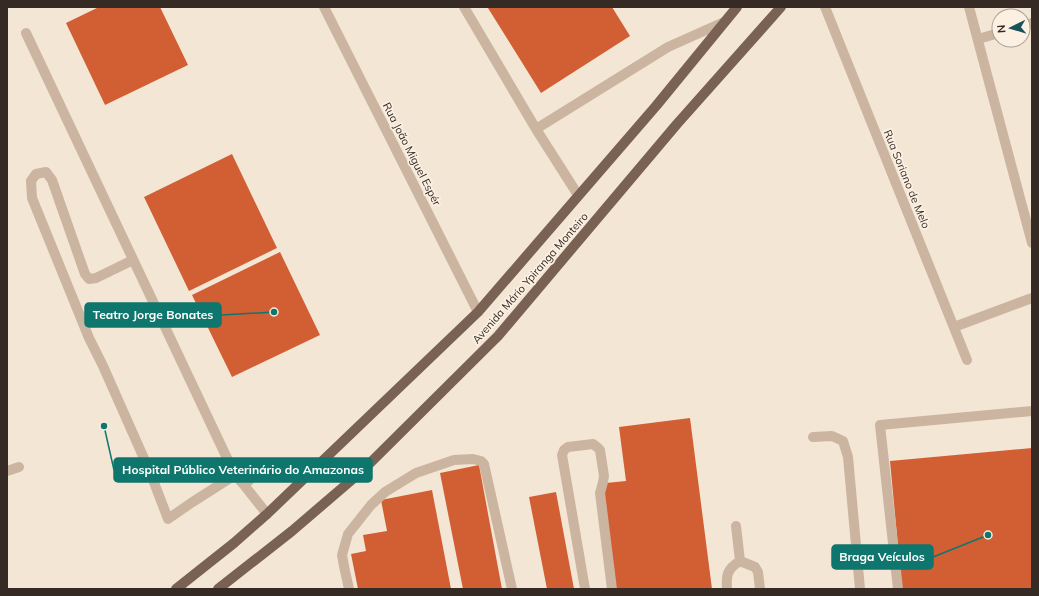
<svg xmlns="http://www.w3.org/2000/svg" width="1039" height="596" viewBox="0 0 1039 596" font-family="Mulish,sans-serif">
<rect width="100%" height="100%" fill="#f3e6d5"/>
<!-- building -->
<path fill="#d25f34" d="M99,7h61l28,58 -83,40 -39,-82z
M490,7h122l18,29 -89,57 -53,-85z
M232,154l45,94 -88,43 -45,-94z
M280,252l40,83 -88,42 -40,-82z
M690,418l22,171h-98l-12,-101 4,-5 20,-2 -7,-54z
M1032,448v141h-130l-12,-128z
M479,465l23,124h-39l-23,-116z
M432,490l19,99h-93l-7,-35 15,-3 -3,-16 24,-4 -6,-31z
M556,492l18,97h-27l-18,-92z"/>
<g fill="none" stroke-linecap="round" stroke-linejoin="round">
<!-- minor -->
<path stroke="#ccb5a0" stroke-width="10" d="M324,7l154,305
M464,7l72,122 42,66
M825,7l142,353
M969,7l63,236
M1023,26l9,-3
M26,33l209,442 9,10 23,29
M978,39l21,-6
M536,129l132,-82 56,-25
M133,260l-37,18 -7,1 -4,-5 -33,-94 -6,-8 -10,2 -5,7 1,17 57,140 14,28 47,106 18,47 23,-16 44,-28
M954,327l78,-29
M813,437l19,-1 11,5 5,16 12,132
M7,471l12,-4
M244,485l10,-9
M736,526l4,35
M740,561l15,6 3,5 2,17
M349,589l-4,-18 -3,-16 6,-21 23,-29 14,-13 31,-19 38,-13 19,-1 8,2 3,3 28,125
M585,589l-23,-134 2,-5 4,-3 25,-3 4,3 3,3 4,26 -1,6 -3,11 12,96
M727,589c-1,-14 0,-20 13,-28
M898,589l-18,-164 152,-14"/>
<!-- major -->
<path stroke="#796154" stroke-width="10" d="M176,589l58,-46 33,-29 211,-202 178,-206 81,-99
M218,589l74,-58 70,-60 136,-135 179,-212 104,-117"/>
</g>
<g text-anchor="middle" stroke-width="3.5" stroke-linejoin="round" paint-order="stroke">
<!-- street labels -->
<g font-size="11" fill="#352a24" stroke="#fbf0e2">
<text transform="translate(412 154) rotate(63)" y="4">Rua João Miguel Espér</text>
<text transform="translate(907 179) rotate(68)" y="4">Rua Soriano de Melo</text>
<text transform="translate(530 278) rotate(-49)" y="4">Avenida Mário Ypiranga Monteiro</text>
</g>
</g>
<!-- callouts -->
<path fill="none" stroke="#0f766e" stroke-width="1.5" d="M274 312L221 315M104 426L114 470M988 535L933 557"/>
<g fill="#0f766e" stroke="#fbf0e2" stroke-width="1.5">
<circle cx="274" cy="312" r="4"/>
<circle cx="104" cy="426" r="4"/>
<circle cx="988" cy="535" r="4"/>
</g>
<g fill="#0f766e" stroke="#0f766e" stroke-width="1.5">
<rect x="85" y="303" width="136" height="24" rx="4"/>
<rect x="114" y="458" width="258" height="24" rx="4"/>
<rect x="832" y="545" width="101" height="24" rx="4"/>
</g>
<g font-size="12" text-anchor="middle" font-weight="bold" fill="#fff">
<text x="153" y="319">Teatro Jorge Bonates</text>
<text x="243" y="474">Hospital Público Veterinário do Amazonas</text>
<text x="882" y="561">Braga Veículos</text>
</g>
<!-- border -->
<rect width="1039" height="596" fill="none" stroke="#352a24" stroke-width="16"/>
<!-- north arrow -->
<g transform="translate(1011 28) rotate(265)"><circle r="19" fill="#fbf0e2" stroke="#aca196"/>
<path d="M0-3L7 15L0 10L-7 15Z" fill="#16535a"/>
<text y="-6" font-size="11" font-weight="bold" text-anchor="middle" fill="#352a24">N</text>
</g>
</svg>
